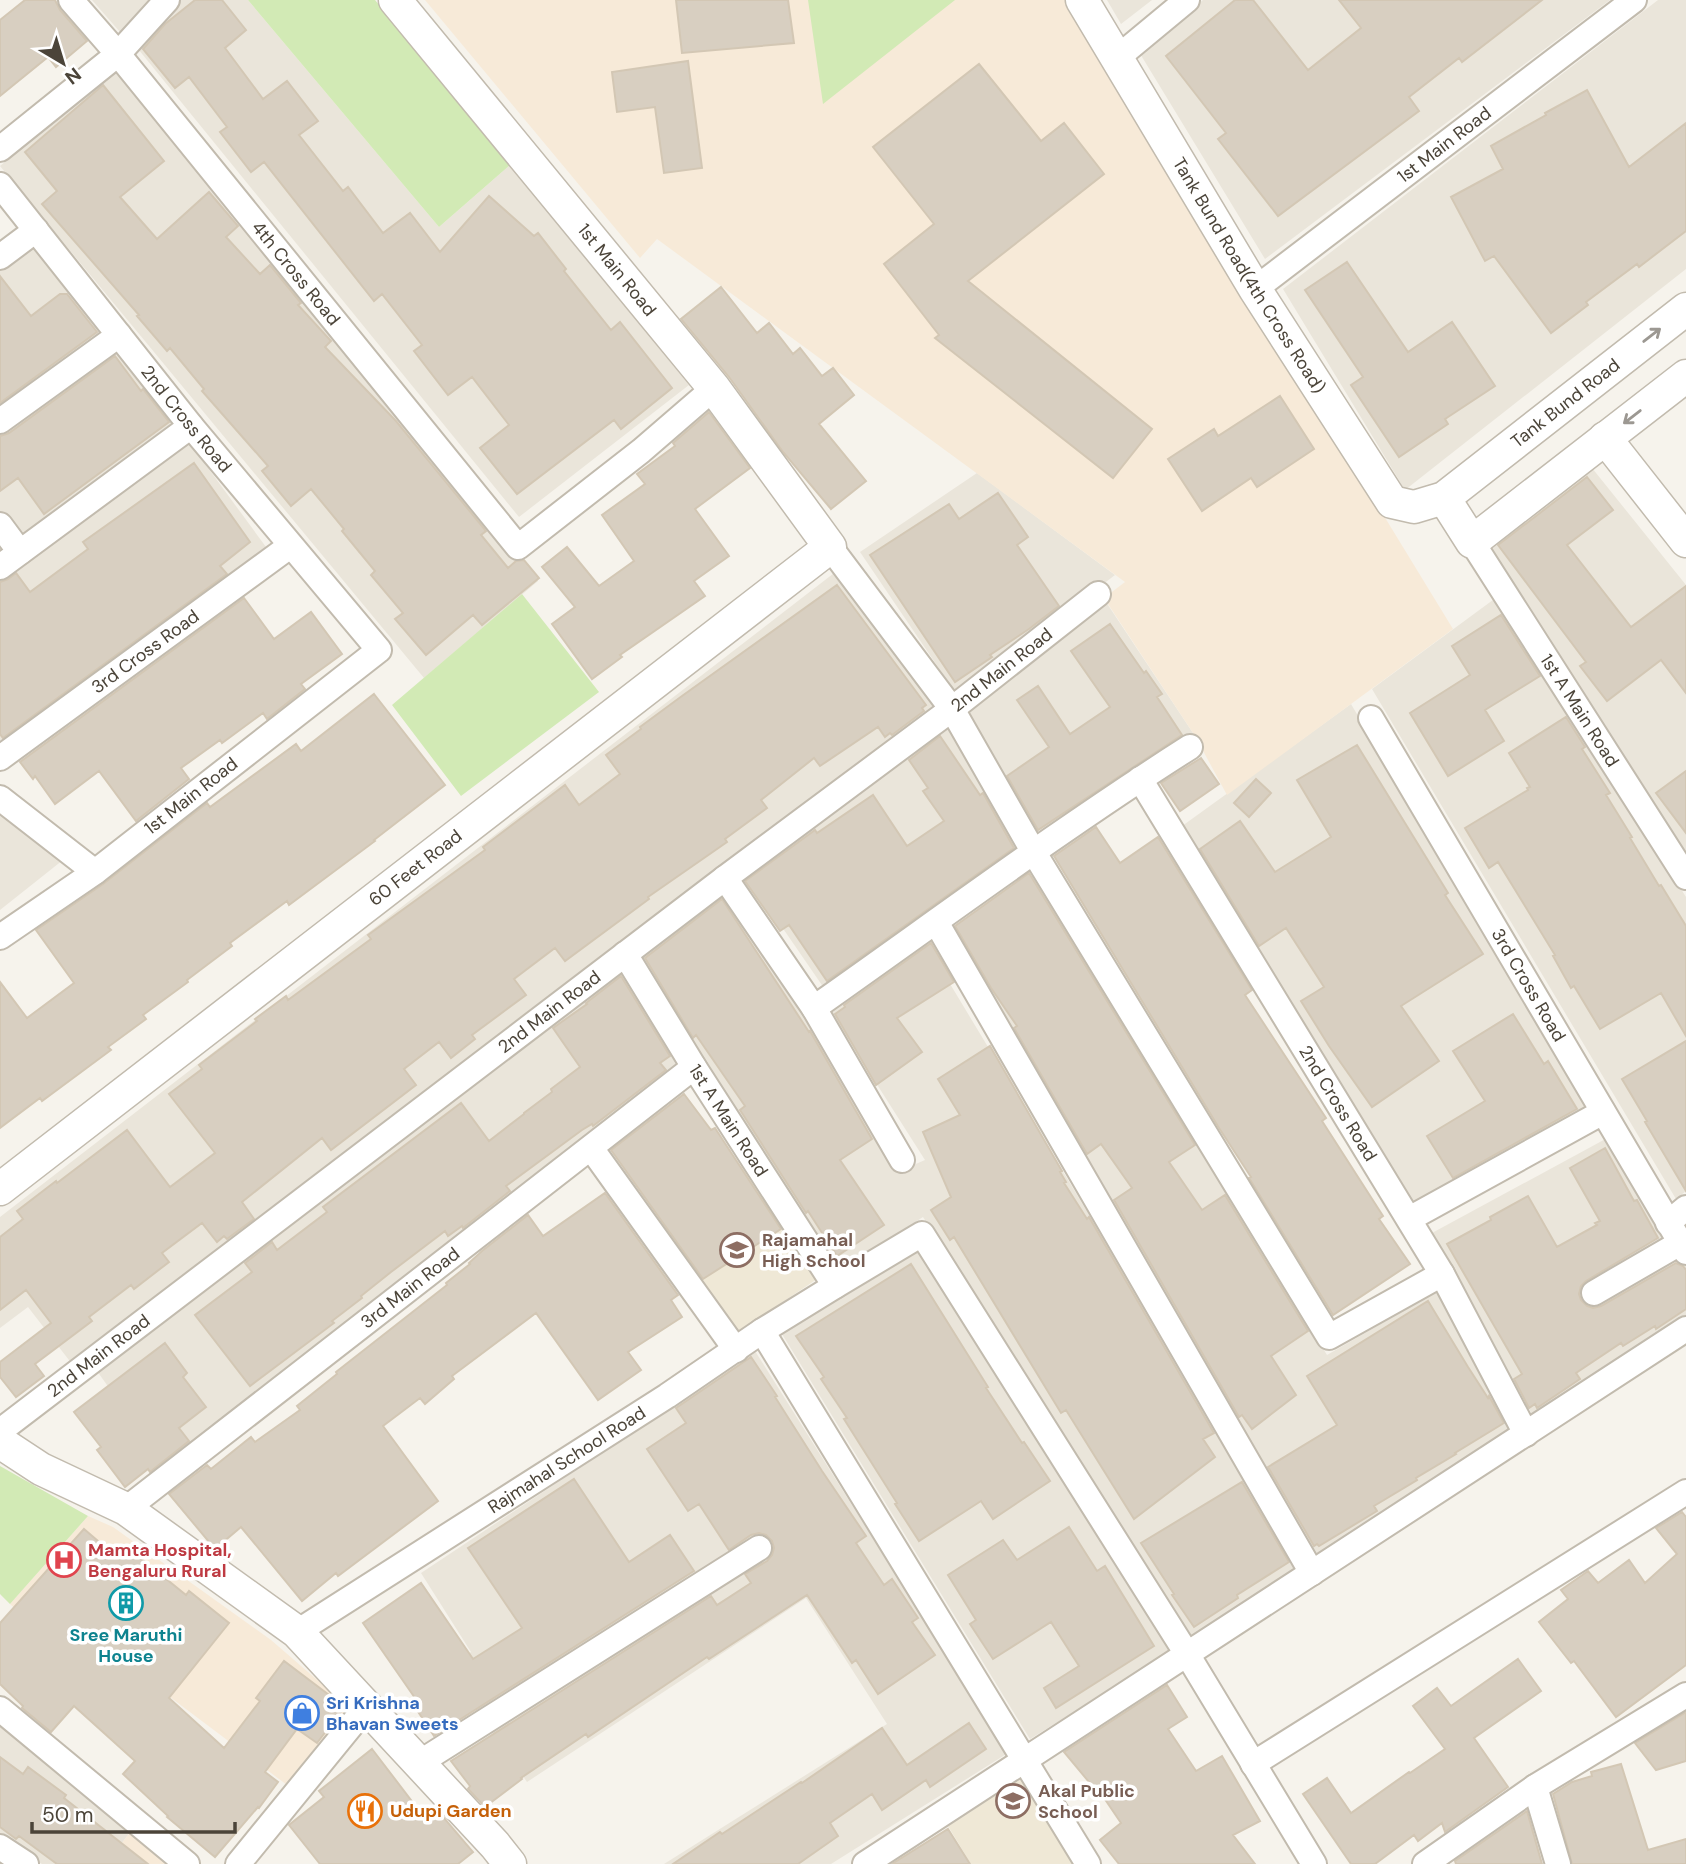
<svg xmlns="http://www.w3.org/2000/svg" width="1686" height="1864" viewBox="0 0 1686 1864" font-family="'DM Sans',sans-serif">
<rect width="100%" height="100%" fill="#f6f3ec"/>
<!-- residential -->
<path fill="#eae5da" d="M92,0h58l-30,32z
M176,0h72l191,227 72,-63 178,221 -170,132 -385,-473z
M1107,0h45l-31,24z
M1203,0h407l-345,259 -126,-207z
M1658,0h28v269l-281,221 -122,-201z
M116,70l422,511 -114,97 -424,-512z
M35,244l68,87 -103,79v-139z
M118,343l60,80 -160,117 -18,-25v-85z
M189,442l77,105 -266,194v-160z
M1588,463l98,122v275l-204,-316z
M977,473l138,102 -158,120 -97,-143z
M838,570l103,139 -869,655 -44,-57 -28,21v-111z
M1497,597l189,300v294l-10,8 -304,-510z
M1104,599l91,137 -158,105 -70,-133z
M1351,704l240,407 -178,100 -235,-382z
M950,724l72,130 -196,137 -82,-119z
M0,805l68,51 -68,54z
M1033,875l294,480 111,-64 75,138 -197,131 -368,-626z
M725,888l177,282 23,-10 -96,-151 97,-65 374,621 -109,72 -268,-420 -84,54 -205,-315z
M622,968l59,96 -517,401 -67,-94z
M1611,1136l75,127v57l-152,98 -102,-185z
M924,1247l247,405 -141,87 -248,-405z
M755,1351l253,402 -177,111h-167l223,-140 -81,-126 -279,184 -79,-113 23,-17 -50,-79z
M0,1726l131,105 -25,33h-64l-42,-26z"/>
<!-- commercial -->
<path fill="#f7ead8" d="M425,0h644l384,629 -226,166 -32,-59 -91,-138 21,-16 -468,-343 -17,19z
M88,1516l25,11 158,113 81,70 -61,78 -222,-167 -18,22 -41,-39z
M131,1831l44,33h-69z"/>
<!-- education -->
<path fill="#efe8d6" d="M742,1165l75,114 -85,57 -76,-114z
M1024,1777l54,87h-107l-23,-38z"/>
<!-- green -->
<path fill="#d2eab5" d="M248,0h127l136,164 -72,63z
M808,0h147l-132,104z
M522,594l77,98 -138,104 -69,-91z
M0,1466l88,50 -78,88 -10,-10z"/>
<!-- building -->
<path fill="#d8cfc1" stroke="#d3c7b4" stroke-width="2" d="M25,0h30l5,10 27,31 -31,26 -8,-10 -48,39v-76z
M195,0h27l24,30 -21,18 38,51 24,-18 31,40 -19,14 44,56 5,-4 35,46 27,-20 30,39 49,-56 45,40 4,-3 28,36 -2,2 47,59 9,-8 52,66 -51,41 -7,-9 -97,74 -37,-46 29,-23 -37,-48 -24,18 -34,-44 8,-6 -40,-51 -8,7 -110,-139 -13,10 -31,-40 7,-5 -38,-50 -14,11 -32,-39 22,-25z
M676,0h112l6,43 -112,10z
M1235,0h18l55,70 53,-42 -22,-28h203l-80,62 -3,-4 -50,39 10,14 -141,105 -60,-77 8,-6 -60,-77z
M688,61l14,107 -38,5 -9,-66 -38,5 -5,-40z
M979,64l62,77 23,-18 40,51 -136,107 184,148 -39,49 -178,-140 4,-3 -55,-71 50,-40 -61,-77z
M103,85l61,76 -44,36 37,42 52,-47 29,34 -12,11 34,37 10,-9 31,38 -3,2 33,36 -6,6 71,74 90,110 -5,4 27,33 8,-7 8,-1 15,18 -57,47 -9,-10 -47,40 -31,-36 8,-6 -32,-38 4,-4 -33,-40 2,-2 -33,-40 -20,17 -29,-35 6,-5 -66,-75 2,-2 -34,-41 -3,3 -30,-35 2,-1 -97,-111 15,-13 -32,-39z
M1587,90l42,77 57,-44v108l-47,36 -2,-3 -51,38 2,3 -37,28 -57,-77 -9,5 -34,-64 52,-28 -12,-23 55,-31 -1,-2z
M1347,262l61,90 44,-30 43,64 -50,33 3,5 -49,33 -48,-72 12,-8 -58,-87z
M0,276l31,40 29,-22h7l30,38 -97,71z
M721,287l36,46 12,-10 24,31 7,-6 22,28 11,-8 21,27 -35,29 47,57 -35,28 -48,-57 -54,-75 -48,-58z
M115,356l26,35 2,-2 26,33 -125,92 -26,-36 -18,13v-55l9,-3z
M1280,396l34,53 -57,38 -6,-9 -49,33 -34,-52 46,-30 4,7z
M709,412l41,56 -55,41 34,47 -35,25 11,15 -85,59 2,2 -30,22 -40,-55 23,-17 -33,-40 25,-20 32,39 35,-25 -32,-46 43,-31 -8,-10 38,-28 -2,-3z
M194,463l56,79 -30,24 7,8 -224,164 -3,-4v-152l8,-3 8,-6 14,19 58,-43 -5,-7z
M1587,477l26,33 -46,35 64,82 55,-41v107l-25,-33 -54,41 -27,-35 6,-4 -88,-117z
M998,493l30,44 -11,8 42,61 -30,23 -39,26 2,2 -37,25 -85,-127 79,-51 10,15z
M837,585l89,120 -4,3 2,3 -32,24 -2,-2 -5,4 -7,-10 -58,39 -6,-8 -53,42 6,8 -42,31 2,3 -79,55 1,2 -84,62 -10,-13 -41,31 12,16 -54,40 3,4 -24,19 -12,-16 -35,27 12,16 -85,65 -9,-12 -80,64 12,17 -27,20 -3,-3 -7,6 -15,-19 -40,30 7,9 -35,27 -3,-4 -42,32 3,4 -57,43 9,12 -28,21 -16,-20v-15l51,-39 -25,-33 -26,20v-73l23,-18 -6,-8 39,-30 1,2 70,-53 43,57 45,-34 -46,-59 33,-25 -3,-4 58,-44 -2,-2 31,-23 2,4 83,-61 -3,-4 117,-85 -2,-3 82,-62 14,20 41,-31 -14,-19 35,-26 -1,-2 42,-31z
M244,598l30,41 37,-27 31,42 -41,30 4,5 -38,30 -4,-6 -41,30 -2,-3 -39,28 8,11 -53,42 -37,-50 -44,33 -20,-28 -2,3 -13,-17z
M1501,615l39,61 -55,34 19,31 -56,35 -38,-63 60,-38 -18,-29z
M1110,624l34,49 2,-2 16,23 -5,3 25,38 -144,95 -31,-54 42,-29 -32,-47 21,-14 32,48 40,-27 -39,-56z
M374,694l71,91 -71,55 1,1 -86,64 -2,-4 -57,42 2,3 -45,34 1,2 -45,33 3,4 -38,28 3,3 -69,51 -2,-3 -40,30v-146l27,36 47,-35 -38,-53 67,-46 104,-81 3,4 86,-63 5,7z
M1566,717l19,30 -3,2 28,44 -4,2 26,42 -2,1 29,48 2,-1 25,41v110l-25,-43 -61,36 -26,-43 -3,2 -18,-32 2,-1 -57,-93 -9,6 -24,-40 63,-38 -1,-2 3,-1 -21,-34z
M940,736l40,59 3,-2 31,55 -187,133 -38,-56 -9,6 -35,-50 70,-51 2,3 56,-38 34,51 37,-25 -21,-30 5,-3 -19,-28z
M1357,745l91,148 -3,2 38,59 -82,52 38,55 -67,46 -43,-61 -28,-45 23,-14 -38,-59 -27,18 -59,-97 40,-28 35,51 56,-35 -34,-57z
M1201,758l18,26 -39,27 -19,-28z
M1686,771v62l-30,-40z
M1256,779l15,14 -22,24 -15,-14z
M1096,827l24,36 38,-26 94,153 -7,5 81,123 -4,3 61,95 -4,3 31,45 -77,51 -84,-137 2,-1 -32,-49 -165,-272z
M1029,873l166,272 -26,17 33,48 23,-15 83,136 -37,25 25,39 -44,34 -10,-14 -3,2 -125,-217 18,-12 -31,-44 -14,10 -73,-126 3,-2 -26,-38 -36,-62z
M722,899l87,133 1,-1 62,108 -32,21 44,65 -47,31 -29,-45 -2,2 -66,-103 5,-4 -49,-71 -3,3 -48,-80z
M931,943l23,39 -57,36 25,34 -46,33 -41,-71 10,-7 -1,-2z
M621,976l49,80 -10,7 6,7 -73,56 -1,-2 -10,6 -76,56 4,5 -47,37 -1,-2 -14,10 -3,-5 -54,41 -30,24 1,2 -30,23 2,2 -84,63 -55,-71 57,-43 -7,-9 27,-21 5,8 50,-38 -4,-5 138,-104 28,38 35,-27v-1l28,-21 -1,-3 29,-22 -27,-39 34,-24 -1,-1z
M1513,1014l31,50 4,-3 29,48 -124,69 -26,-42 58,-35 -32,-50z
M1686,1041v150l-41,-69 2,-1 -25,-42z
M990,1046l72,125 -2,1 6,10 -2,1 23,36 2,-2 125,216 -11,6 12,18 -81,62 -68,-109 -5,3 -107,-176 -4,3 -19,-30 20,-13 -28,-65 37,-17 -22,-36z
M684,1094l27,36 4,-2 66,101 -78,50 -92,-129z
M1605,1148l29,53 3,-1 21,38 -72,43 -5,5 -2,8 2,6 6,6 6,2 8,-2 75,-43 7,3 3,4v39l-30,20 -1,-3 -32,20 -2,-3 -45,30 4,6 -43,29 -2,-4 -6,4 -15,-29 8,-5 -75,-130 44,-24 -1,-3 38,-21 29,51 40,-22 -2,-2 5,-2 -30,-53z
M605,1193l73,102 -7,5 11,17 -54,35 13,18 -43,30 -62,-87 -84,63 2,3 -29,25 -5,-6 -37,28 55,75 -100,75 -2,-3 -34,28 -61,-74 -26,22 -46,-55 38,-29 4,4 40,-32 4,5 45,-32 -3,-4 40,-32 -1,-2 111,-87 -1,-2 24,-19 -1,-1 13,-12 46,-36 15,21z
M911,1264l77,123 -2,1 36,55 2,-1 26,39 -57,38 -12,-18 -62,40 -24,-37 2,-1 -53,-84 3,-1 -26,-39 3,-2 -28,-41z
M1428,1301l40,66 20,31 1,-2 15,27 -49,30 1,1 -40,24 1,2 -43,26 3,5 -58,35 -2,-2 -3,2 -46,-79 69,-42 -30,-49z
M165,1343l22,30 -4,4 23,30 -27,21 10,13 -39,31 -2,-3 -23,18 -28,-37 4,-3 -27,-35z
M751,1357l26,39 -2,1 47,74 44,65 -10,7 28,42 8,-6 26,39 -6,4 23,33 -57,39 -22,-34 -4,3 -45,-68 -98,64 -2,-2 -119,80 -2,-3 -65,44 1,1 -37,28 -17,-18 2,-3 -19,-25 260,-165 6,9 34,-22 -6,-9 22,-13 5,-6 2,-7 -2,-7 -6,-6 -7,-2 -8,2 -22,15 -30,-46 -11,7 -41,-62 39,-26 -10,-15z
M574,1479l55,83 41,-27 24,36 -260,165 -23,-35 4,-3 -52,-75 58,-40 52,76 49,-31 -54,-80z
M1242,1482l47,80 -52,33 1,3 -44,29 -22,-32 2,-1 -33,-51z
M1682,1512l4,5v148l-70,52 -42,-56 -3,2 -32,-41 29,-23 -7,-9 27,-19 10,12 31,-23 16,23 32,-29 -21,-26z
M1069,1527l28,44 8,-5 49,80 -98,62 -12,-20 35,-22 -28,-44 -58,37 -23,-35 6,-4 -28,-45 55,-35 14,20z
M84,1529l35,30 9,-11 58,47 3,-4 40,32 -60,75 55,50 36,-47 -4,-3 28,-37 49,37 10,11 -26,34 -20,-14 -32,43 13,10 -19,26 -1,-1 -43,50 -48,-40 1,-1 -45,-42 12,-13 -61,-55 -23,26 -29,-24 1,-2 -23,-22v-61z
M1518,1659l23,32 -67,47 34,49 -63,45 -3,-9 -24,18 -4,-6 -39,29h-24l-48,-70 24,-16 24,35 58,-41 1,1 35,-24 -32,-43 24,-18 14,18z
M1167,1685l20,32 -19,12 28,42 26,-15 38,65 -27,14 22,29h-136l-19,-24 21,-17 -25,-37 -2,2 -30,-36z
M1686,1712v49l-30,9 -21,-27z
M969,1723l17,26 -56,38 -4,-7 -44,30 -10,-16 -42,29 8,13 -40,28h-125l47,-32 2,2 79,-52 1,1 80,-55 25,37z
M372,1749l55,72 12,-9 34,40 -15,12h-138l-31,-39 35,-28 -5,-6z
M0,1757l23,17 5,-7 38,28 -2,3 84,66h-91l-38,-28 -3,3 -16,-12z
M1621,1764l27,86 38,-11v25h-114l-19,-70 19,-12 20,-6 -1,-4z
M1527,1811l15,53h-86l-1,-3z
M948,1829l22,35h-78l3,-2z"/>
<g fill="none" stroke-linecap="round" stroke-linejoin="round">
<!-- minor casing -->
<g stroke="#c2bbae" stroke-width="28">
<g id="minor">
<path id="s1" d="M71,0l47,54 400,493 123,-96 73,-63"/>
<path d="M1117,58l70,-58"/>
<path d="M0,149l118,-95 49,-54"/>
<path id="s2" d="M0,185l191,241 188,224 -284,222 -95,65"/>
<path d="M0,257l36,-27"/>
<path id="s3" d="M1255,289l379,-289"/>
<path d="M0,421l119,-86"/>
<path d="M0,525l20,27"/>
<path id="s4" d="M1472,542l214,335"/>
<path d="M830,547l122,162 81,142 296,486 113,-63"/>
<path d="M0,567l191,-141"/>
<path id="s5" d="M1371,718l315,534"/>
<path id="s6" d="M0,758l290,-212"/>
<path id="s7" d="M1140,779l302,495 84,160"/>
<path d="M0,798l95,74"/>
<path d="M725,878l89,130 88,152"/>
<path d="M936,922l376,651"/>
<path id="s8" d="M625,954l69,113 141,219"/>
<path d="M814,1008c125,-88 247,-179 376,-261"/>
<path d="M591,1148l145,202"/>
<path d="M1409,1219l194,-107"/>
<path d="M1668,1223l18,-15"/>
<path d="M1594,1293l86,-50"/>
<path d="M762,1331l326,533"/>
<path id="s9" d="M0,1431l725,-553 227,-169 146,-115"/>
<path id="s10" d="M126,1509l568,-442"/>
<path id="s11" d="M297,1632l370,-236 95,-65 73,-45 87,-52 265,420 127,210"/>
<path d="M0,1709l187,155"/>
<path d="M419,1763l340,-215"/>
<path d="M1253,1764l433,-272"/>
<path d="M1535,1787l23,77"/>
<path d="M0,1847l26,17"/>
<path d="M238,1864l129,-158"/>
<path d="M865,1864l821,-535"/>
<path d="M1425,1864l110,-77 151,-92"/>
</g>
</g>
<!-- tertiary casing -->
<g stroke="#c2bbae" stroke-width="35">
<g id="tertiary">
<path id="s12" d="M1082,0l173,289 137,213 22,5 30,-9 242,-189"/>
<path d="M1605,438l81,103"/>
<path d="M1444,498l28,44 214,-166"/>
<path id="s13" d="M0,1189l830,-642 -116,-159 -319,-388"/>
<path d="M0,1442l41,27 85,40 171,123 198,213 15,19"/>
</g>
</g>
<!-- minor -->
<use href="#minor" stroke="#fff" stroke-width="24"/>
<!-- tertiary -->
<use href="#tertiary" stroke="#fff" stroke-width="32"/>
</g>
<!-- one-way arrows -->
<defs><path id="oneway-shaft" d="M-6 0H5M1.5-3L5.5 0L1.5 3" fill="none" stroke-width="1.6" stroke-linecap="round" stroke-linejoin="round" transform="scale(1.75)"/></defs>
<g stroke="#9c9892">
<use href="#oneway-shaft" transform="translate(1652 335) rotate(-38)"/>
<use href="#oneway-shaft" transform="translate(1632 417) rotate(142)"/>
</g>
<!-- icons -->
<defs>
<g id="school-ring" transform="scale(1.75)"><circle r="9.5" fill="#fff" stroke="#8d6e63" stroke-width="1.5"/><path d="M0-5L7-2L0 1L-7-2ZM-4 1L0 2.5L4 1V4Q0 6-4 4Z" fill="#8d6e63"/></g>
<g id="hospital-ring" transform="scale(1.75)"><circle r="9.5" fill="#fff" stroke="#e0444e" stroke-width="1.5"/><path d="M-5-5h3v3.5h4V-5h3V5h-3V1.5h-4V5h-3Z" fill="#e0444e"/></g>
<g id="building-ring" transform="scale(1.75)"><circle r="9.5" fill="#fff" stroke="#0f9aa8" stroke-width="1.5"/><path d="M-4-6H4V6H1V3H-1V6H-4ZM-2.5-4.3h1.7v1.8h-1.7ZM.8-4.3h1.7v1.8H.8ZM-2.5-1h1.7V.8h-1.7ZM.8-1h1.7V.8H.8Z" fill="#0f9aa8"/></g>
<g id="shop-ring" transform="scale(1.75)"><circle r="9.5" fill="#fff" stroke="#3f7fe0" stroke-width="1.5"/><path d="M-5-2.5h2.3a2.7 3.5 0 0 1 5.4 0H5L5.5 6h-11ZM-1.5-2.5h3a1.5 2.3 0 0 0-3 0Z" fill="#3f7fe0"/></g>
<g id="restaurant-ring" transform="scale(1.75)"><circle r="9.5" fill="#fff" stroke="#e8710a" stroke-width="1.5"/><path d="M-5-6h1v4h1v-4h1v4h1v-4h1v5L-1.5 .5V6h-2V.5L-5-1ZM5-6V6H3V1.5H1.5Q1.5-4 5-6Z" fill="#e8710a"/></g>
</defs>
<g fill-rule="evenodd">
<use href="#school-ring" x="737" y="1250"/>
<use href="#hospital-ring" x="64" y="1560"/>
<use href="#building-ring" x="126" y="1603"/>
<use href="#shop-ring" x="302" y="1713"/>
<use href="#school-ring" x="1013" y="1801"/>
<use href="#restaurant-ring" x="365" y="1811"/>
</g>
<g text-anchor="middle" stroke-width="7" stroke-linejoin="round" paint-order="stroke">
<!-- street labels -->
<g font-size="18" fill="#4b4439" stroke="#fff">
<text dy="6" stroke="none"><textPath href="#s3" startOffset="238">1st Main Road</textPath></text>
<text transform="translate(617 270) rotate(51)" y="6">1st Main Road</text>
<text dy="6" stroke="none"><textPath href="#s1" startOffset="354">4th Cross Road</textPath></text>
<text dy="6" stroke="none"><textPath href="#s12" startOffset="322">Tank Bund Road(4th Cross Road)</textPath></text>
<text dy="6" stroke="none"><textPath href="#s12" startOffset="798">Tank Bund Road</textPath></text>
<text dy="6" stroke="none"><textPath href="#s2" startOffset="299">2nd Cross Road</textPath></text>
<text dy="6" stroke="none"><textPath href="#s6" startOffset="180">3rd Cross Road</textPath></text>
<text dy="6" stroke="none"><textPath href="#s9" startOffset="1258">2nd Main Road</textPath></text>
<text dy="6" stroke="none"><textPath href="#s4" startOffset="200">1st A Main Road</textPath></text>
<text transform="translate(191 796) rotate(-38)" y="6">1st Main Road</text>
<text dy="6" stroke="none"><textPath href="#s13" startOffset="525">60 Feet Road</textPath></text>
<text dy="6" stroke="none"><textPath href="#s5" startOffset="310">3rd Cross Road</textPath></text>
<text dy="6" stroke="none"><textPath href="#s9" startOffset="691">2nd Main Road</textPath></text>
<text dy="6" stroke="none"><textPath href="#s7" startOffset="380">2nd Cross Road</textPath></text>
<text dy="6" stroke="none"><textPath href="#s8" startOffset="196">1st A Main Road</textPath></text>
<text dy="6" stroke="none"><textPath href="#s10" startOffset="360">3rd Main Road</textPath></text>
<text dy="6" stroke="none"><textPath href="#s9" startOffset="124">2nd Main Road</textPath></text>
<text dy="6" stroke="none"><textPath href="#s11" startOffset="320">Rajmahal School Road</textPath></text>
</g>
<!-- education labels -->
<g font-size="18" font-weight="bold" fill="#785e54" stroke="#fff" text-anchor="start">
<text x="762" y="1246">Rajamahal<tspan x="762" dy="21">High School</tspan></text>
<text x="1038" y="1797">Akal Public<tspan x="1038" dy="21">School</tspan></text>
</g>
<!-- health labels -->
<g font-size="18" font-weight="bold" fill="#be3a42" stroke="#fff" text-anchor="start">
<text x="88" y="1556">Mamta Hospital,<tspan x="88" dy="21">Bengaluru Rural</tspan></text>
</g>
<!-- culture labels -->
<g font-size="18" font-weight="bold" fill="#0d838f" stroke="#fff">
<text x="126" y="1641">Sree Maruthi<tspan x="126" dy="21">House</tspan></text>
</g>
<!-- shop labels -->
<g font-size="18" font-weight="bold" fill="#366cbe" stroke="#fff" text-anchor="start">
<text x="326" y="1709">Sri Krishna<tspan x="326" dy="21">Bhavan Sweets</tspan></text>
</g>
<!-- food labels -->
<g font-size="18" font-weight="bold" fill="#c56008" stroke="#fff" text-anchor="start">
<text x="390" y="1817">Udupi Garden</text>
</g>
</g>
<!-- north arrow -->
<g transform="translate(63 63) rotate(142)" stroke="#ffffff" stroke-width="5" paint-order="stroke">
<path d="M0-5L12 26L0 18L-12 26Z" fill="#4b4439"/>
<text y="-10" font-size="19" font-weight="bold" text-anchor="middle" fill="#4b4439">N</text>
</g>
<!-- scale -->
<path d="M32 1822v10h203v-10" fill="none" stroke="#4b4439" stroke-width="3.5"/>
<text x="42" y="1822" font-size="21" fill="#4b4439" stroke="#ffffff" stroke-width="5" paint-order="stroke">50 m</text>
</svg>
